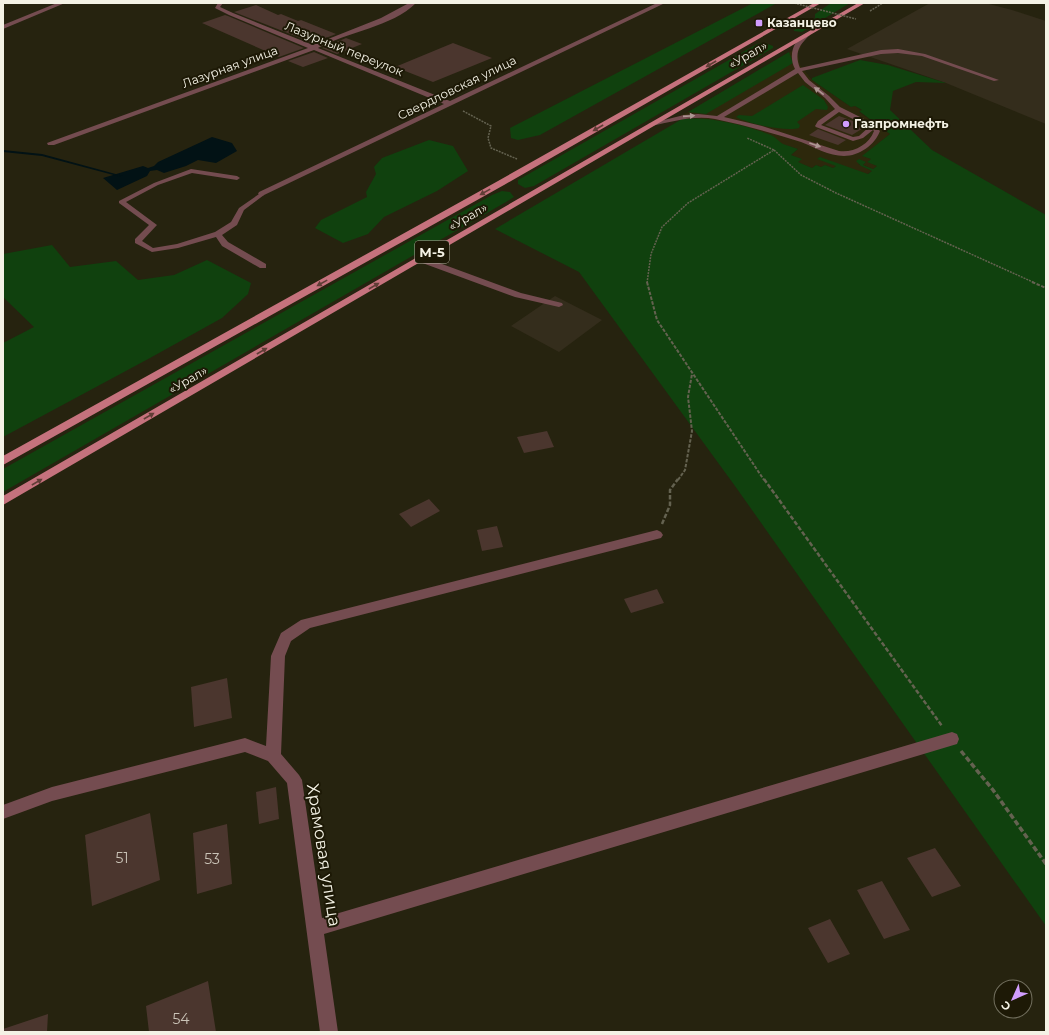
<svg xmlns="http://www.w3.org/2000/svg" width="1049" height="1035" viewBox="0 0 1049 1035" font-family="Montserrat,sans-serif">
<rect width="100%" height="100%" fill="#26230f"/>
<!-- built -->
<path fill="#2d280c" d="M802,45l-4,8 2,12 12,15 39,27 4,-1 7,5 -3,1 31,22 -27,22 8,3 -3,3 9,4 -4,3 -10,-4 3,-3 -8,2 14,7 -5,3 -31,-8 -3,2 -8,-3 -4,2 -5,-2 -4,3 -15,-6 4,-3 -10,-4 7,-6 -103,-31 -25,3 18,-9z"/>
<!-- industrial -->
<path fill="#342d1c" d="M930,3h55l27,7 34,11v103l-100,-41 -99,-34z
M555,296l47,24 -43,32 -48,-26z"/>
<!-- green -->
<path fill="#10410e" d="M753,3h24l-237,132 -22,5 -7,-2 -1,-10z
M831,3h19l-48,29 -8,-1v-1l21,-12v-4z
M765,43l8,3v2l-239,138 -9,2 -7,-4v-4l239,-136z
M789,52l4,11 -87,51 -18,-2z
M860,60l28,5 58,18 -30,-1 -23,9 -3,19 42,40 114,65v711l-311,-440 -156,-214 -84,-43 187,-110c27,-3 64,6 89,16 5,2 8,7 12,9 5,2 10,3 15,5l-7,6 11,4 -4,3 14,6 4,-3 5,2 4,-2 8,3 3,-2 -19,-7 3,-2 48,17 4,-3 -11,-5 -5,-5 3,-2 7,3 -3,3 10,4 4,-3 -10,-4 4,-3 -9,-3 28,-22 -31,-23 3,-1 -7,-4 -4,1 -39,-27v-2z
M803,85l21,15 4,7 -1,3 -11,-1 -19,13 3,3 -1,3c-13,4 -50,-4 -63,-11l3,-2 13,1z
M429,140l24,6 15,25 -31,20 -53,26 -16,17 -25,9 -28,-15 6,-8 46,-23 -1,-5 10,-18 -2,-7 8,-9z
M502,191l8,1 4,5 -8,5 -503,290v-23l489,-274z
M52,245l18,22 46,-6 22,19 36,-5 33,-15 44,23 -3,11 -26,24 -72,40 -147,79v-94l31,-16 -31,-30v-43z"/>
<!-- water -->
<path fill="#021215" d="M212,137l20,6 5,8 -21,12 -18,-3 -12,6 -22,7 -7,-3 -7,1 -3,5 -30,14 -14,-12 40,-12 5,2 6,-2 4,-4z"/>
<g fill="none" stroke-linecap="round" stroke-linejoin="round">
<!-- stream -->
<path fill="#021215" fill-rule="evenodd" d="M3,150l39,4 81,22 -2,1 -79,-21 -39,-4z"/>
</g>
<!-- building -->
<path fill="#4b362e" d="M256,5l22,10 3,-1 17,7 3,-1 35,14 -23,9 -79,-31z
M225,15l3,1 76,32 -25,9 -77,-34z
M346,38l16,6 -25,10 -15,-6z
M453,43l39,15 -59,24 -38,-15z
M314,52l14,6 -25,9 -15,-6z
M839,116l17,6 9,5 -13,8 -27,-10z
M818,129l28,11 -8,5 -29,-10z
M547,431l7,16 -30,6 -7,-16z
M429,499l11,12 -29,16 -12,-13z
M497,526l6,21 -21,4 -5,-21z
M657,589l7,14 -33,10 -7,-14z
M227,678l5,40 -38,9 -3,-40z
M276,787l3,32 -20,5 -3,-32z
M150,813l10,67 -68,26 -7,-71z
M227,824l5,60 -35,10 -4,-61z
M935,848l26,38 -29,11 -25,-39z
M882,881l28,49 -26,9 -27,-49z
M830,919l20,35 -22,9 -20,-35z
M208,981l8,51h-67l-3,-26z
M48,1014l-1,18h-44v-3z"/>
<g fill="none" stroke-linecap="round" stroke-linejoin="round">
<!-- path-far3 -->
<path stroke="#646250" stroke-width="1.5" stroke-dasharray="2 1" stroke-linecap="butt" d="M870,11l13,-8
M463,111l28,15 -3,12 3,10 26,11
M774,150l27,25 35,18 199,90
M647,283l4,-29 11,-27 26,-24 86,-53 -27,-12"/>
<!-- path-far2 -->
<path stroke="#646250" stroke-width="2" stroke-dasharray="3.5 1.5" stroke-linecap="butt" d="M647,282l10,38 107,160
M1032,282l14,6
M678,480l7,-10 7,-39 -4,-34 4,-23"/>
<!-- path-far1 -->
<path stroke="#646250" stroke-width="2.5" stroke-dasharray="4.5 2" stroke-linecap="butt" d="M764,479l178,247
M662,524l8,-19v-15l8,-11"/>
<!-- path -->
<path stroke="#646250" stroke-width="3.5" stroke-dasharray="5.5 2.5" stroke-linecap="butt" d="M961,751l32,39 53,74"/>
<!-- lane -->
<path fill="#744c50" fill-rule="evenodd" d="M218,3h5l-3,4 13,6v2h-4l-14,-7z
M807,33l3,2c-11,10 -16,18 -10,33l81,-18 17,-1 27,5 74,26 -5,1 -72,-25 -24,-3 -17,1 -79,17 7,9 20,16 11,11 30,15 10,9c-5,14 -21,25 -36,25 -15,0 -30,-9 -43,-14 -29,-9 -57,-17 -86,-23 -22,-4 -43,3 -64,7l-3,-2 36,-9 14,-1 19,2 78,-47c-7,-13 -2,-30 12,-36zM798,73l7,9 20,16 10,11 -17,12 -3,5 1,1 37,14 10,-3 10,-8 1,1c-5,14 -21,22 -35,20l-77,-25 -38,-9zM839,112l30,15 -10,9 -6,1 -32,-12z
M191,169l46,7 3,2 -3,2 -45,-7 -34,12 -32,17 31,23 -15,16 11,7 24,-4 38,-12 16,-10 8,-14 23,-16 2,1v2l-20,15 -7,15 -15,10 6,7 38,22v4h-6l-38,-22 -6,-9 -38,11 -26,4 -17,-9v-4l14,-14 -30,-22v-2l35,-18z
M417,257h6l98,36 41,10 1,2 -4,2 -44,-10 -98,-36z"/>
<!-- street -->
<path fill="#744c50" fill-rule="evenodd" d="M57,3h8l-62,26v-4z
M409,3h7c-24,24 -69,29 -98,45l132,53 207,-98h8l-403,193 -4,-2 1,-2 185,-88 -130,-54 -260,95h-6l-1,-2 261,-95 -79,-33v-2h4l80,32 68,-27z
M657,530l4,2 2,3 -2,3 -351,90 -19,13 -6,15 -4,98 18,21 3,5 20,138 630,-186 5,2 2,5 -2,5 -633,190 14,98h-18l-33,-249 -19,-22 -23,-9 -193,49 -49,18v-14l49,-18 193,-49 21,8 5,-90 10,-23 20,-13z"/>
<!-- primary -->
<path fill="#c5727d" fill-rule="evenodd" d="M814,3h7l-317,182 -501,280v-9l495,-275z
M858,3h7l-862,502v-9z"/>
<!-- path-bridge -->
<path stroke="#646250" stroke-width="1.5" stroke-dasharray="2 1" stroke-linecap="butt" d="M794,3l62,16"/>
</g>
<!-- one-way arrows -->
<defs><path id="oneway-solid" d="M-6-.8H1V-3.2L6.5 0L1 3.2V.8H-6Z"/></defs>
<g fill="#603d36">
<use href="#oneway-solid" transform="translate(711 64) rotate(150)"/>
<use href="#oneway-solid" transform="translate(598 128) rotate(150)"/>
<use href="#oneway-solid" transform="translate(485 192) rotate(151)"/>
<use href="#oneway-solid" transform="translate(322 283) rotate(151)"/>
<use href="#oneway-solid" transform="translate(374 286) rotate(-30)"/>
<use href="#oneway-solid" transform="translate(262 351) rotate(-30)"/>
<use href="#oneway-solid" transform="translate(149 416) rotate(-30)"/>
<use href="#oneway-solid" transform="translate(37 482) rotate(-30)"/>
</g>
<g fill="#ae9793">
<use href="#oneway-solid" transform="translate(819 91) rotate(-142)"/>
<use href="#oneway-solid" transform="translate(689 116) rotate(-4)"/>
<use href="#oneway-solid" transform="translate(815 145) rotate(19)"/>
</g>
<!-- markers -->
<g fill="#d19dfe" stroke="#1d1906" stroke-width="1.5">
<rect x="755" y="19" width="8" height="8" rx="2"/>
<circle cx="846" cy="124" r="4"/>
</g>
<g text-anchor="middle" stroke-width="4" stroke-linejoin="round" paint-order="stroke">
<!-- far-poi labels -->
<g font-size="12" font-weight="bold" fill="#f4f2e5" stroke="#1d1906" text-anchor="start">
<text x="767" y="27">Казанцево</text>
<text x="854" y="128">Газпромнефть</text>
</g>
<!-- far-street labels -->
<g font-size="12" fill="#f4f2e5" stroke="#1d1906">
<text transform="translate(344 49) rotate(22)" y="4">Лазурный переулок</text>
<text transform="translate(748 55) rotate(-30)" y="4">«Урал»</text>
<text transform="translate(230 67) rotate(-20)" y="4">Лазурная улица</text>
<text transform="translate(457 88) rotate(-26)" y="4">Свердловская улица</text>
<text transform="translate(468 217) rotate(-30)" y="4">«Урал»</text>
<text transform="translate(188 380) rotate(-30)" y="4">«Урал»</text>
</g>
<!-- shield labels -->
<rect fill="#1d1906" stroke="#b4b1a2" stroke-width="1" x="415" y="241" width="34" height="22" rx="3"/>
<g font-size="13" font-weight="bold" fill="#f4f2e5">
<text x="432" y="257">М-5</text>
</g>
<!-- near-number labels -->
<g font-size="14" fill="#cac3b7">
<text x="122" y="863">51</text>
<text x="212" y="864">53</text>
<text x="181" y="1024">54</text>
</g>
<!-- near-street labels -->
<g font-size="17" fill="#f4f2e5" stroke="#1d1906">
<text transform="translate(324 855) rotate(81)" y="6">Храмовая улица</text>
</g>
</g>
<!-- border -->
<rect width="1049" height="1035" fill="none" stroke="#f4f2e5" stroke-width="8"/>
<!-- north arrow -->
<g transform="translate(1013 999) rotate(225)"><circle r="19" fill="#1d1906" stroke="#73705f"/>
<path d="M0-3L7 15L0 10L-7 15Z" fill="#d19dfe"/>
<text y="-6" font-size="11" font-weight="bold" text-anchor="middle" fill="#f4f2e5">С</text>
</g>
</svg>
